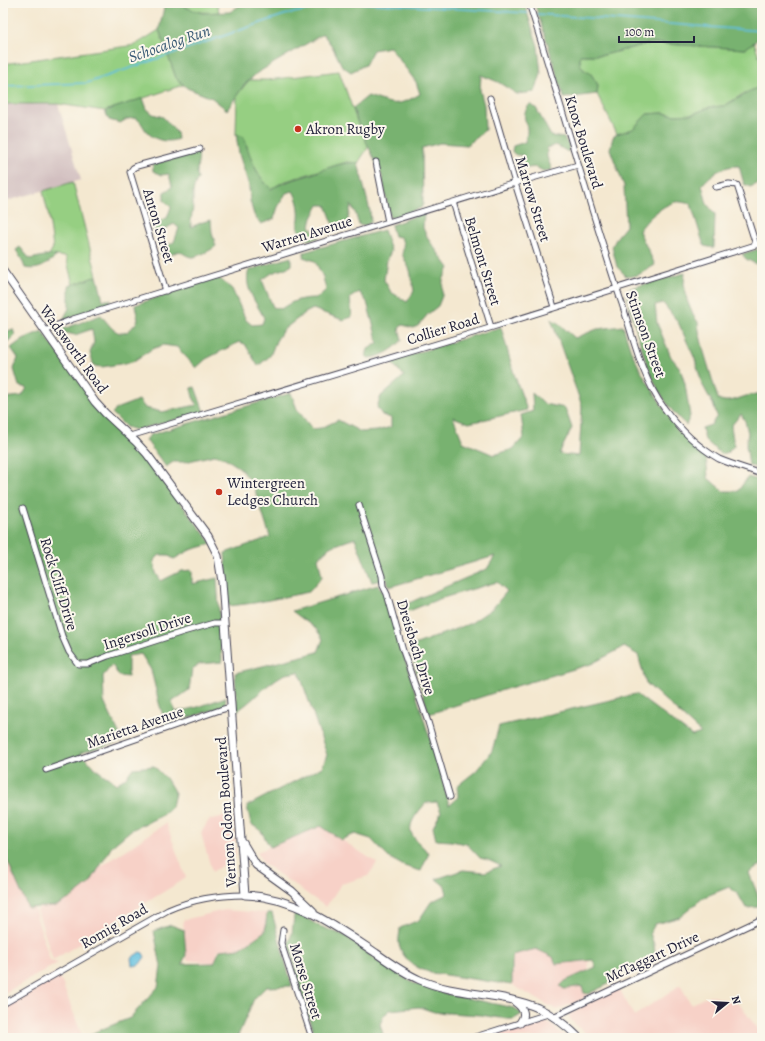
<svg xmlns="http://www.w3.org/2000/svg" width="765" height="1041" viewBox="0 0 765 1041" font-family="Alegreya,serif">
<rect width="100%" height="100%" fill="#fbf7ec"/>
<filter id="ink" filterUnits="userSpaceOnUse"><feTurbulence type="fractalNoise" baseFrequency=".025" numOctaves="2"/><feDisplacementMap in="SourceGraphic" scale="8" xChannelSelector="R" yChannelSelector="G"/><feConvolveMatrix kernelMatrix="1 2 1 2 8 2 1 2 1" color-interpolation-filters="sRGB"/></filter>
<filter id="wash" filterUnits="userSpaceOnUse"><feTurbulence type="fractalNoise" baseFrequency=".012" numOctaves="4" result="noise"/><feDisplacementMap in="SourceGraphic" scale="16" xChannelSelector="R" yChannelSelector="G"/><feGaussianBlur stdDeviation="0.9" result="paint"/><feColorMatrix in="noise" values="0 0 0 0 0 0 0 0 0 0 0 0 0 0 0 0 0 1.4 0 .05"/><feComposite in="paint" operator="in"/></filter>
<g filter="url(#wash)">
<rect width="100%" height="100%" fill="#f4e8d0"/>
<!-- built -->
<path fill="#f7d1c7" d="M233,814l3,42 -24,16 -11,-39 8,-13z
M166,823l20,55 -133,82 -16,-50z
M321,826l56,37 -9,13 -27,8 -15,23 -63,-44 -6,-11z
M3,850l30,55 17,55 4,2 4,1 -55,31z
M225,910l42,3 -2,18 -23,17 -24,2 -3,13 -28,-3 -4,-40z
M536,949l17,8 3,7 33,-3 -2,34 -6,5 -24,10 -45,-25v-30z
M58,972l25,66h-80v-34z
M680,985l11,19 19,-9 29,9 23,30v4h-171l-20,-18 -3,-5 23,-13 28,-14 15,28z
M542,1021l8,3 17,14h-84z"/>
<!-- industrial -->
<path fill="#d2bfc0" d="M3,104h55l23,76 -78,22z"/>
<!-- green -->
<path fill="#96cf82" stroke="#5c785e" d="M180,3h37l2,9c-14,1 -28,1 -39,-9z
M159,30l17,48 7,7 -78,26 -47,-7h-55v-40l132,-19z
M754,42l8,22v22l-17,7 -21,13 -14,1 -17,7 -17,1 -13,-2 -16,1 -14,15 -16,5 -20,-40 1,-9 -7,-11 -7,-4 -4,-6v-9h24l47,-12 94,6z
M339,71l19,53 11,22 -11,17 -11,-1 -64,20 -12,7c-16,-15 -21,-32 -27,-52l-8,-3 1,-39 12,-15h19z
M73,182l24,94 -24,9 -7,-28 -17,-2 4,-7 -4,-31 -6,-26z"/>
<!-- forest -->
<path fill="#78b270" stroke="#4d6a56" d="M165,3h15l5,4 17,6 28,-1 13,-9h281l14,43 3,28 -6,18 -18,2 -19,-12 -17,-7 -1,15 4,15 1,25 -18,15 -27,-2 -18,5 1,56 -2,4 -31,10 -8,-42 -24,-52 -5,-16 15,-12c7,2 14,5 22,7 11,2 21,-4 30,-9l-4,-12 -26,-35 -17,3 -8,15 -14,7 -9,-6 -10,-20 -9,-12 -66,39 -13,12 -17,25 -15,-12 -25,-10 -11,-10 -17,-48z
M551,3h211v33l-17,13 -94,-6 -47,12h-24v9l4,6 7,4 7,11 -1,9 -33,4 -16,-53 -13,-40z
M760,86h2v96l-12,5 -6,-3 -5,-18c-15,-1 -28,8 -37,19l5,19 8,10 -1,34 -10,-2 -13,-42c-5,-1 -12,-3 -16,-2 -14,4 -28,17 -36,29l16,34 -17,10 -11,2 -10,-10 -5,-20 5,-10 9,-11 -2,-40 -14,-37 3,-12 4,-3 16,-5 14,-15 16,-1 13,2 17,-1 17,-7 14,-1z
M143,98l4,11 6,5 10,3 14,16 1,6c-10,4 -22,2 -30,-6 -5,-5 -5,-10 -12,-15l-9,1 -7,4 -11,-3 -4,-9z
M530,104l6,4 15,28 13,2 5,8 -1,6 -12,-7 -9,3v9l5,13 -9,1 -7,-4 -17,2v-9l4,-5c-6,0 -8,1 -11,-4l1,-5 12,-4c0,-3 2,-6 2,-9 1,-14 -8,-15 3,-29z
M236,134l8,3c6,20 11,37 27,52 12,-7 25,-10 38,-14 17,-6 32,-14 49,-12l12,48 1,11 -6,4 -6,-1 -4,-13 -4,-7 -3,14 1,9 -13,3 -10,-26h-7l-7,13 -2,8 9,12 -11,2c-4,-3 -9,-7 -10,-12 -1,-3 0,-6 1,-9 1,-9 -1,-20 -6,-28l-7,2 -8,14 -4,12 -13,5 -7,-9 -4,-14 -1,-15 -10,-32z
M198,152c2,9 -3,18 0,27 -6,8 -5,17 -5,26 0,8 -3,14 -2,22l12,-5 8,-2 1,13 4,13c-4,4 -19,11 -24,11 -4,0 -9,-4 -13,-6l-10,4 -3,4h-3l-4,-9 15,-8 5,-14 -5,-4 -11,6 -10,1 -2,-6 7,-4 9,-3 4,-11 -7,-7v-8l6,-3 2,-3 -3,-12 -8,1 -8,-4v-7z
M424,213l-1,15 5,11 21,29 -6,12 -1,16 -4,10 -10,8 -10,12 -5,2 -10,-3 -4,3 3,12c-7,9 -22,18 -34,18l-2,-2 2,-7 10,-6 -11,-41 -8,-10 -9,6 2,19 -9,3 -30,-11 -8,4 -22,17 -7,11 -6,15 -12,10 -13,-22 -6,-2 -33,17 -10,9 -19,-21 -14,-2 -11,4 -20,13 -30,5 -8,-1 -4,-13 4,-11 -2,-13 -17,6 -17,-4 43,-16c13,17 22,28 37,5l-3,-15 74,-25 11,-1 12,10 14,31 6,5 10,-1 2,-6c-8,-16 -21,-31 -15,-48l42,-13v9l-19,7 -10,7 11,27 8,2c13,-9 20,-11 36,-11l9,-8 -3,-13 -8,-16 -12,-4 1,-5 80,-22 7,21 -4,9 -3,20 7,12 16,10 7,-11 -4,-21 -8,-16c2,-6 2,-12 -2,-17l-6,-1 -3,-11z
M20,247l10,12 19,-4 8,1c-12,9 -17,15 -32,12l-3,-8 -6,-10z
M762,248v19l-16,-8 -4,-5z
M685,273l-1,11 3,16 6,15 5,7 1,9 5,21 14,47c10,5 18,0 28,-3 5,-1 11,-2 16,-3v77l-13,-5 -3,-20 2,-12 -3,-12 -4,-7 -10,12 3,20 -6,6 -7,2 -16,-14 -3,-12 9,-3 6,-9 -4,-12 -11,-20 -7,-25 -17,-37 -15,-19 -8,2 2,18 14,34 9,11 5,16 5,32 -4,9c-39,-35 -46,-86 -60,-133l5,-4z
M97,276l6,24h8l-4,7 -44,13 6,-12v-22z
M551,319l7,4 17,15 22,-9 26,-3 8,25 11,22 36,58 28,25 2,22 15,13h15l10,-14 14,4v384l-7,3 -6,5 10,25 -1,9 -12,1 -8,-14 -9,-7 -25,10 -24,20 -25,7 -5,9 4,12 2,16 -68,33 -4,-1 -2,-7 -18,3 -4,-3 5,-5 31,-14 -3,-7 -37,4 -3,-7 -17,-8 -24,6v30l-80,-12c-15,-4 -29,-12 -33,-29 -1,-4 1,-11 1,-16l19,-8 12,-18 16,-8 -2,-8 -9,-7 27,-9 22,2 16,-6 -13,-6 -8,-2 -13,-14 -16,-3 -15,-1 -3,-13 8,-15 -4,-10 -11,1c-7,8 -21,22 -13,33 4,6 11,12 16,17l-8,18 -17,-5 -16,-9 -17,-18 -16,-5 -14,6 -20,-14 -51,21 -9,-16 -10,-7 -4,-18 75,-39 5,-12 -28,-83c-5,1 -12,1 -16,3 -17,9 -30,26 -46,36l-2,-38 83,-21 5,-13 -7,-10 -24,-18 86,-26 6,8 55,174 10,38 9,-8 -1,-11 19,-15 16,-20 7,-25 137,-32 56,42 9,-3 -55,-50 -8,-28 -14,-8 -33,17 -85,25 -77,25 -20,-67 62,-24 22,-15 14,-17 -10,-9 -58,17 -30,12 -11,-3 33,-15 56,-24 8,-13 -106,31 -2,-8 -15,3 -17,-44 -25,9 -12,11 4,19 -13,15 -55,11 -25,3 -4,-53 45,-16 -17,-53 -13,-16 -15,-10 -11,-3 -29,7h-12l-7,5 -20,-27 4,-5 141,-42 6,16 15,20 9,-1 17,-8 23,12 16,-1 14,-4v-9l-9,-3 -5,-8 4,-11 23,-20 -14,-15 111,-34 13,47 13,36 -58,13 -16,-6 10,25 31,13 19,-6 11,-12 -3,-22 12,-4 -1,-18 12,11 21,4 7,20 -13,26 20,2 3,-50z
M13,329l2,6 -12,11v-13z
M42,331l56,76 22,27 13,7 79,103 -22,6 -16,9 -7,-4h-7l-6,5 2,13 5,8 20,-10 11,-1v14l25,-6 5,84 -22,2 -8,5 -3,21 -17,12 3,10 23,-5 28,-10 -1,9 -59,19 -7,-22 -8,-33 -10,-16 -13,2v21l-9,-1 -7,-11 -9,11 1,26 19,39 -43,12c7,7 15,16 24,22 5,3 8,5 12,9l9,-6 8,-10 21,-2 12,12 9,15 -3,13 -11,10 -30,14 -19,16 -22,37 -19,15 -15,8 -28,2 -21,-48 -4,-4v-458l19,-2 5,-8 -8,-2 -5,-17 4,-11 -7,-10 12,-9z
M195,387l9,25 -68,18 -10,-3 -14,-14 6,-5 21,-8 6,8 17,4 35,-7 -4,-8 -2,-9z
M296,912l23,14 27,10 29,23 38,24 30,10 71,15 8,6 -8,5h-6l-28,-4 -46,-3 -15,-5 -29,3 -6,5 -4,9 4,14h-68l-15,-45 -9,-38 -4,-12 4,-9 2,-18z
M267,913h5l20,73 -26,1 -12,12 -17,39h-151l9,-6 35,-14 28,-31 3,-21 -7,-35 17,-6 13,5 2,25 -4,9 32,-1 6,-13 21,-2 24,-17z"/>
<!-- water -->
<path fill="#61bfdf" stroke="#42708d" d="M140,952l3,1 2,4 -5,7 -5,2 -3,-1 -1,-7z"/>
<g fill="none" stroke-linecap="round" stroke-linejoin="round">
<!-- stream -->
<path stroke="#61bfdf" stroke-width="1.5" d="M362,3l166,10
M537,14l225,17
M3,86l84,-3 197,-68 55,-12"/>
</g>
</g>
<g filter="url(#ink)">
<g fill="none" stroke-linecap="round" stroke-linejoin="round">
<!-- minor casing -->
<g stroke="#424051" stroke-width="7">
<path id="minor" d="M529,3c31,98 59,198 91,295 13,37 20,77 44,110 14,19 34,39 55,51 14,6 29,10 43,15
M490,98l25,85 39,124
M376,162l12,60
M716,187l13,-3 8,1 19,60
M453,202l38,125
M166,291l-36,-119 3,-4 4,-2 63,-17
M46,331l9,-5 18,-7 442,-136 63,-18
M130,436l353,-106 279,-87
M359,505l23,71 1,10 4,8 16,57 25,71 22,75
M23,508l39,128 7,16 9,12h10l20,-8 75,-24 32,-9h10
M46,770l174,-60 11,-3
M283,930l-2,13 31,95
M3,1004l165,-94c25,-11 50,-15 77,-15
M553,1017l209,-98
M472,1038l76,-24"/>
</g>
<!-- major casing -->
<g stroke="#424051" stroke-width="9">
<path id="major" d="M3,271l92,131 10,11 31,29 11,12 61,82 10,20 4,26 23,313c51,2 90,31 131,58 14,10 28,20 44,27 37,16 80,12 118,28 15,7 30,19 41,30
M243,843l13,22 36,26 21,20
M515,1002c8,6 12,12 5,21"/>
</g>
<!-- minor -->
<use href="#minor" stroke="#fff" stroke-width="5"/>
<!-- major -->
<use href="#major" stroke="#fff" stroke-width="7"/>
</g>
</g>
<!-- markers -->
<g fill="#c8321e" stroke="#fbf7ec" stroke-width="1.5">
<circle cx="298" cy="129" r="4"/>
<circle cx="219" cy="492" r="4"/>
</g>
<g text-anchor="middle" stroke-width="4" stroke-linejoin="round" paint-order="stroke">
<!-- poi labels -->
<g font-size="15" fill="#22223b" stroke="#fbf7ec" text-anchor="start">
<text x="306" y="134">Akron Rugby</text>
<text x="227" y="488">Wintergreen<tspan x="227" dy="17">Ledges Church</tspan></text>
</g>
<!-- street labels -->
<g font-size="15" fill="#22223b" stroke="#fbf7ec">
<text transform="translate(584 142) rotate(73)" y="5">Knox Boulevard</text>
<text transform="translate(533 199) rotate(73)" y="5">Marrow Street</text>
<text transform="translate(159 226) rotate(73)" y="5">Anton Street</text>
<text transform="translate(307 234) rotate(-17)" y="5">Warren Avenue</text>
<text transform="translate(483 261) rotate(73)" y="5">Belmont Street</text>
<text transform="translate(443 329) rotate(-17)" y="5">Collier Road</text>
<text transform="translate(646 334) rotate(70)" y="5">Stimson Street</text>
<text transform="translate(74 349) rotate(54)" y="5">Wadsworth Road</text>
<text transform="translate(59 584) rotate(73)" y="5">Rock Cliff Drive</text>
<text transform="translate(147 631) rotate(-18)" y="5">Ingersoll Drive</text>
<text transform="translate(416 647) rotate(73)" y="5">Dreisbach Drive</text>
<text transform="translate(135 727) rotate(-19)" y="5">Marietta Avenue</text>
<text transform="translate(226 812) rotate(-94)" y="5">Vernon Odom Boulevard</text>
<text transform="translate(114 926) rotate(-30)" y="5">Romig Road</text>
<text transform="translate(652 957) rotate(-25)" y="5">McTaggart Drive</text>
<text transform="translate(306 981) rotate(73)" y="5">Morse Street</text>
</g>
<!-- water labels -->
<g font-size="16" font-style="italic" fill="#385974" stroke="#fbf7ec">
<text transform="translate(169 43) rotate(-19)" y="6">Schocalog Run</text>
</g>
</g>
<!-- margin -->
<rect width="765" height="1041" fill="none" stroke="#fbf7ec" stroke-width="16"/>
<!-- north arrow -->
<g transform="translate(727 1003) rotate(72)" stroke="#fbf7ec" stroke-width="3" paint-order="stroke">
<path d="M0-3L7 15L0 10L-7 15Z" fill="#22223b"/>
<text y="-6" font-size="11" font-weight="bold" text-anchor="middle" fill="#22223b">N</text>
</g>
<!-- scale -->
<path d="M619 36v6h75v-6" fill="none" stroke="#22223b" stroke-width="2"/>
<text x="625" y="36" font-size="12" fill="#22223b" stroke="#fbf7ec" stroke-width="3" paint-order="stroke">100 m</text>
</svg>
